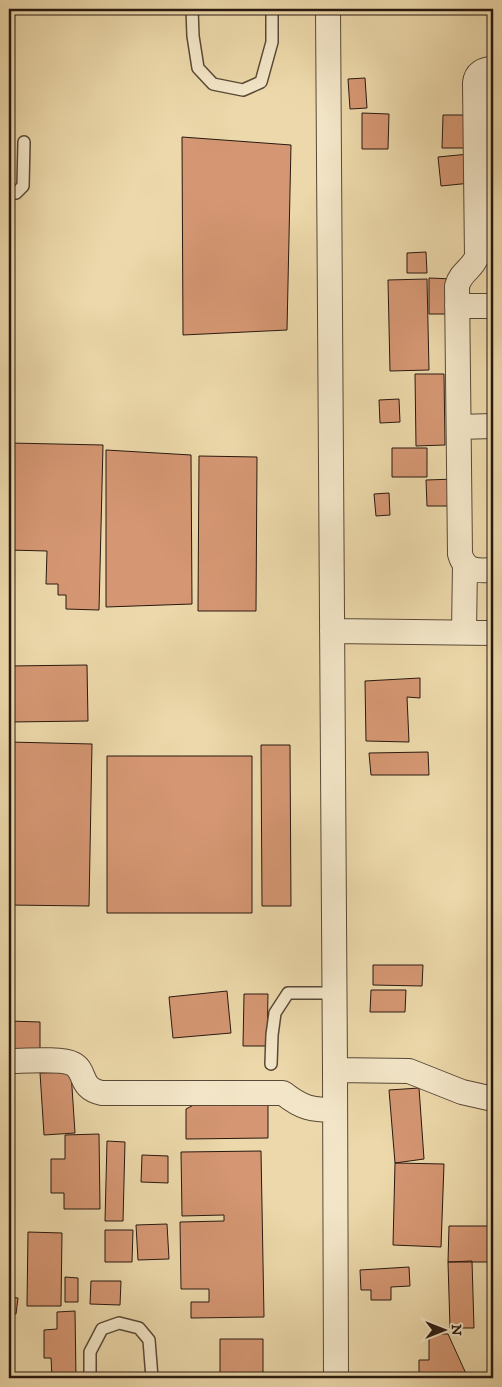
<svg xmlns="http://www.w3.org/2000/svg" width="502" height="1387" viewBox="0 0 502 1387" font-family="'IM FELL DW Pica',serif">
<rect width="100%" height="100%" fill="#ecd8aa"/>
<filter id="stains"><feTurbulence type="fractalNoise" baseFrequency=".004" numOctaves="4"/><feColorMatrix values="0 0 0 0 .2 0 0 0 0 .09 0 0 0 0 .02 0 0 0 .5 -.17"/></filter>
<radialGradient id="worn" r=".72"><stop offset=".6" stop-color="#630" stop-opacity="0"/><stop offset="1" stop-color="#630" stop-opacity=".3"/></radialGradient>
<!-- building -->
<path fill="#d59773" stroke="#281910" d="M365,78l2,30 -17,1 -2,-30z
M362,113l27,1 -1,35h-26z
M443,115h25l-1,33h-25z
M182,137l109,8 -4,185 -104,5z
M469,154l2,29 -30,3 -3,-29z
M426,252l1,21h-20v-20z
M429,278l24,1v35h-24z
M427,279l2,91 -39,1 -2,-91z
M415,374h29l1,71 -29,1z
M399,399l1,23 -20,1 -1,-23z
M9,443l94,2 -4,165 -33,-1v-14h-8v-11h-12l1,-33 -38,-1z
M392,448h35v29h-35z
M106,450l85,5 1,149 -86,3z
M199,456l58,1 -1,154h-58z
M456,479l1,27h-30l-1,-26z
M389,493l1,22 -14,1 -2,-22z
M87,665l1,56 -79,1v-56z
M420,678v20l-13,-1 2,45 -43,-1 -1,-60z
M9,742l83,2 -3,162 -80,-1z
M261,745h29l1,161h-29z
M428,752l1,23h-58l-2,-22z
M107,756h145v157h-145z
M373,965h50l-1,21 -49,-1z
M371,990h35l-1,22h-35z
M227,991l4,42 -58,5 -4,-41z
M244,994h24l-1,52h-24z
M9,1021l31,1v34l-31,-1z
M71,1072l4,61 -31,2 -4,-62z
M419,1088l5,71 -29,4 -6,-73z
M268,1098v40l-82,1v-30l19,-10z
M99,1134l1,75h-36v-16h-13v-34h14v-24z
M107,1141l18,1 -2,79h-18z
M261,1151l3,166 -73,1v-16h18v-13h-28l-1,-67 44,-1v-6l-42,1 -1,-64z
M142,1155l26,1v27l-27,-1z
M395,1163l49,1 -3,83 -48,-2z
M167,1224l2,35 -31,1 -2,-35z
M449,1226h44v36h-45z
M105,1230h28l-1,32h-27z
M28,1232l34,1 -1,73h-34z
M472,1261l2,67h-24l-2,-66z
M409,1267l1,19 -19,1v13h-20v-10h-10l-1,-20z
M65,1277l13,1v24h-13z
M91,1281h30l-1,24 -30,-1z
M9,1297l9,1 -2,16 -7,-1z
M75,1311l1,67h-24l-1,-20h-7v-28l13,-1v-17z
M429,1334h19l20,44h-49v-18h10z
M220,1339h43v39h-43z"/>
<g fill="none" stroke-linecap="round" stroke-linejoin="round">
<!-- lane casing -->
<g stroke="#594936" stroke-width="14">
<path id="lane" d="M192,9l1,27 5,32 15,16 30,6 18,-8 11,-40v-33
M9,194l7,-1 7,-7 1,-44
M271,1064l1,-29 3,-22 13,-20h47
M90,1378v-26l12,-23 17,-6 20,5 10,12 3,38"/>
</g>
<!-- street casing -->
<g stroke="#594936" stroke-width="26">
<path id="street" d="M328,9l7,1061 1,308
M493,69c-10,0 -17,4 -18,14l2,173c-4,13 -16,15 -20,30l3,268c5,18 17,17 33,16
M457,306h36
M459,427l34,-1
M332,631l161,2
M464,632l1,-67
M9,1061c14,0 53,-3 64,3 14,7 5,24 29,29h181c19,15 28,17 52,17
M335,1070l74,1 53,21 31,7"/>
</g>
<!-- lane -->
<use href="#lane" stroke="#f3e6c8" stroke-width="11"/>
<!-- street -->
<use href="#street" stroke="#f3e6c8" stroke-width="24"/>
</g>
<!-- margin -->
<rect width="502" height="1387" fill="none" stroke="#ecd8aa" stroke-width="30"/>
<rect x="10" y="10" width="482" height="1367" fill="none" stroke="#281910" stroke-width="2.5"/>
<rect x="15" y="15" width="472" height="1357" fill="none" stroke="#281910"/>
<!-- north arrow -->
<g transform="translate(444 1330) rotate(90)" stroke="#f3e6c8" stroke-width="4" paint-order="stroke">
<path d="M0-4L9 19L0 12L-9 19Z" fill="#281910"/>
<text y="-8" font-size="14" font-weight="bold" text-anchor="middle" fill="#281910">N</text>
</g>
<rect width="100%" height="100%" filter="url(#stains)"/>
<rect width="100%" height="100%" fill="url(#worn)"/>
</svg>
